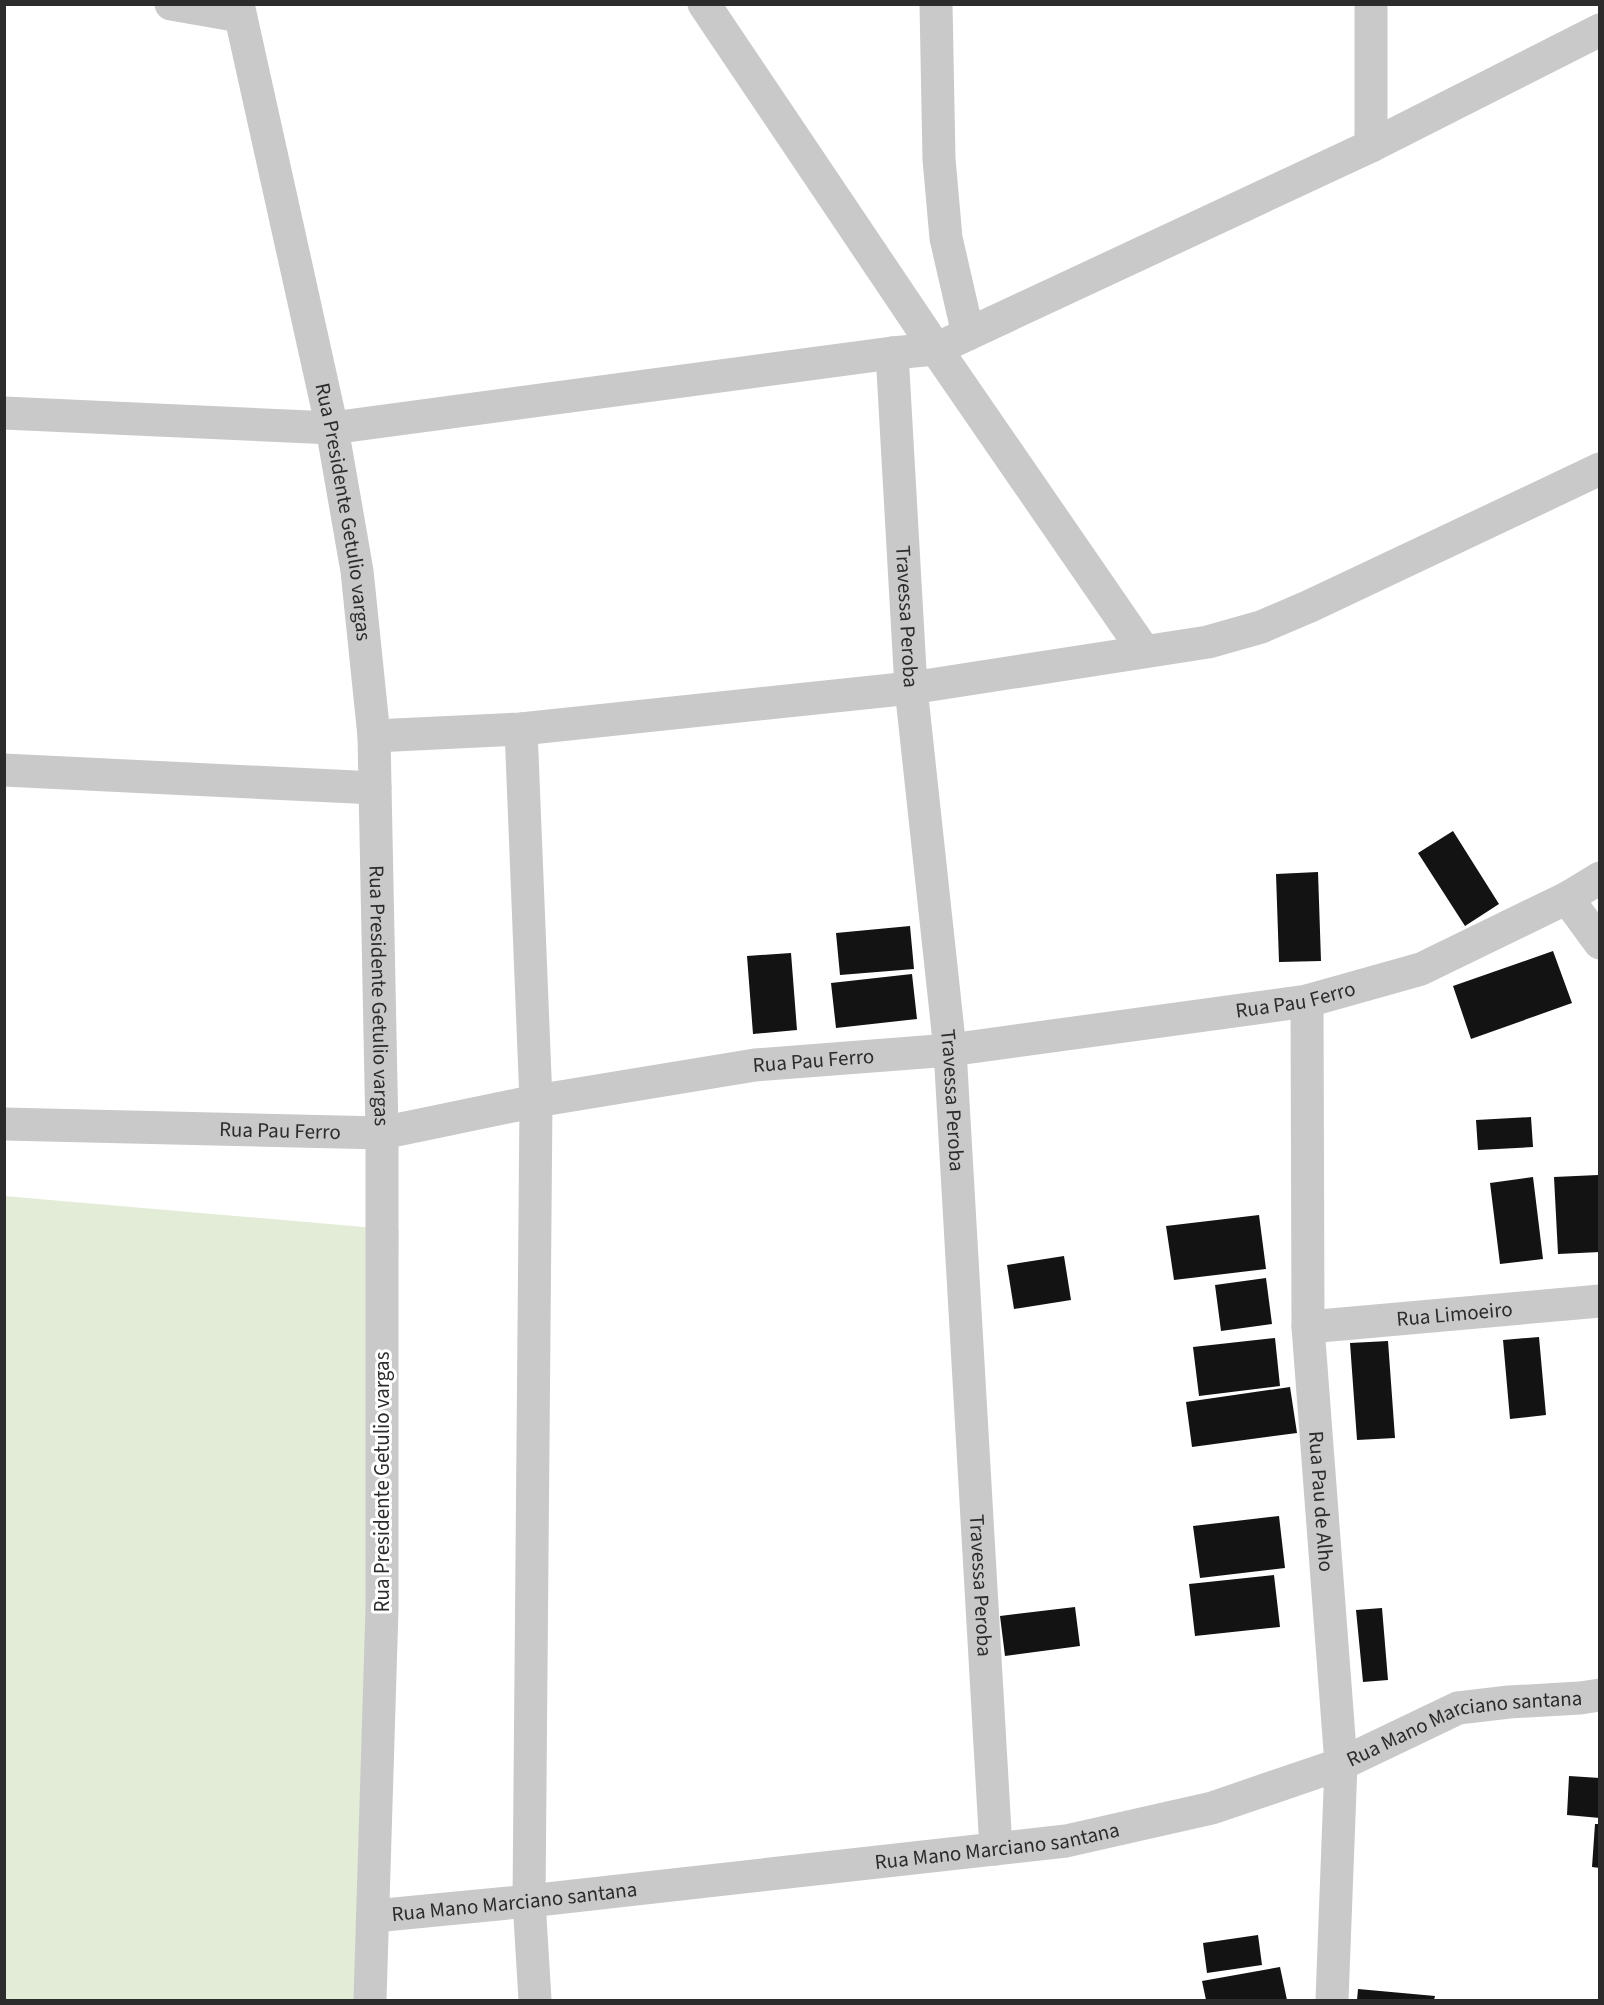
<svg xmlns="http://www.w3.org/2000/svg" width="1604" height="2005" viewBox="0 0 1604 2005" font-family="'Source Sans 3',sans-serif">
<rect width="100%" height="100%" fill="#fff"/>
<!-- green -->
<path fill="#e3ecd7" d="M4,1196l395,34 -23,770h-371z"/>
<!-- building -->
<path fill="#131313" d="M1453,831l46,73 -34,22 -47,-73z
M1318,872l3,89 -42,1 -3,-88z
M910,926l4,43 -74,6 -4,-42z
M1553,951l19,52 -101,36 -18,-53z
M791,953l6,77 -44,4 -6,-78z
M912,974l5,45 -81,9 -5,-45z
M1531,1117l2,30 -55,3 -2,-30z
M1598,1175l2,77 -42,2 -4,-77z
M1533,1177l10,82 -43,5 -10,-81z
M1259,1215l7,54 -92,11 -8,-54z
M1064,1256l7,44 -57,9 -7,-44z
M1266,1278l6,46 -51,7 -6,-46z
M1539,1337l7,78 -36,4 -7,-79z
M1275,1338l5,48 -81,10 -6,-49z
M1388,1341l7,97 -38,2 -7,-97z
M1290,1387l7,46 -105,14 -6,-45z
M1279,1516l6,52 -85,10 -7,-52z
M1274,1575l6,52 -85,9 -6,-52z
M1075,1607l5,39 -75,10 -5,-40z
M1382,1608l6,72 -25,2 -7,-72z
M1569,1776l31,2v40l-33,-3z
M1595,1824h5v44l-8,-1z
M1258,1935l4,30 -55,8 -4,-30z
M1280,1967l7,33h-81l-4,-19z
M1358,1989l77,7 -1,4h-77z"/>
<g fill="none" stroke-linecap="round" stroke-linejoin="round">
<!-- minor -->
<g stroke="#c9c9c9" stroke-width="33">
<path d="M171,4l69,12"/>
<path id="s1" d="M238,4l94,424 25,143 17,165 8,397v476l-12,391"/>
<path d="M704,4l232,345 208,302"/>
<path d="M936,4l3,155 7,79 22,96"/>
<path d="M1371,4v142"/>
<path id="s2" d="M892,353l19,335 39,362 46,799"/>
<path d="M4,413l328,15 560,-75 44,-4 435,-203 229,-116"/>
<path d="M521,729l15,372 -7,800 6,99"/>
<path d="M374,736l147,-7 390,-41 297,-46 53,-15 49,-21 290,-137"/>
<path d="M4,770l371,18"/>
<path d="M1567,898l33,45"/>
<path id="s3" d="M1307,1001l1,326 33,437 -9,236"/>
<path id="s4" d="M4,1124l378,9 154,-32 219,-36 195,-15 357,-49 114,-32 146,-71 33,-20"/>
<path id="s5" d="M1308,1327l292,-26"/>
<path id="s6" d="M374,1916l155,-15 537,-60 146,-33 129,-44 117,-56 51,-6 71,-4 20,-3"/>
</g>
</g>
<g text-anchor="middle" stroke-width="6" stroke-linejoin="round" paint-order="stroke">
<!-- street labels -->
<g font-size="21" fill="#2c2c2c" stroke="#fff">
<text dy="7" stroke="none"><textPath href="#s1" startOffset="519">Rua Presidente Getulio vargas</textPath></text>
<text dy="7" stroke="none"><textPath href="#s2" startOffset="264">Travessa Peroba</textPath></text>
<text dy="7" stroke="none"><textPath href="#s1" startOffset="1005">Rua Presidente Getulio vargas</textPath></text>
<text dy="7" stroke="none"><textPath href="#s4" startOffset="1302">Rua Pau Ferro</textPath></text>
<text dy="7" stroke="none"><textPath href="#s4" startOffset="816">Rua Pau Ferro</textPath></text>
<text dy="7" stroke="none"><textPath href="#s2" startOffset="750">Travessa Peroba</textPath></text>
<text dy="7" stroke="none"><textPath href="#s4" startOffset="276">Rua Pau Ferro</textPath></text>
<text dy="7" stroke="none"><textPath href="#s5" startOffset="147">Rua Limoeiro</textPath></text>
<text transform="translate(382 1482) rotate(-90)" y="7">Rua Presidente Getulio vargas</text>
<text dy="7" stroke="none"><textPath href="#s3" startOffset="501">Rua Pau de Alho</textPath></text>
<text dy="7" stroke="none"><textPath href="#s2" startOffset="1236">Travessa Peroba</textPath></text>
<text dy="7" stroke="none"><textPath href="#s6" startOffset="1113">Rua Mano Marciano santana</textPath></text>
<text dy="7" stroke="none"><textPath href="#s6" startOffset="627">Rua Mano Marciano santana</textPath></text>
<text dy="7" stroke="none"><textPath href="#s6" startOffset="141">Rua Mano Marciano santana</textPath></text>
</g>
</g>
<!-- border -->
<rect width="1604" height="2005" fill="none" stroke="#2c2c2c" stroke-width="12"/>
</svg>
